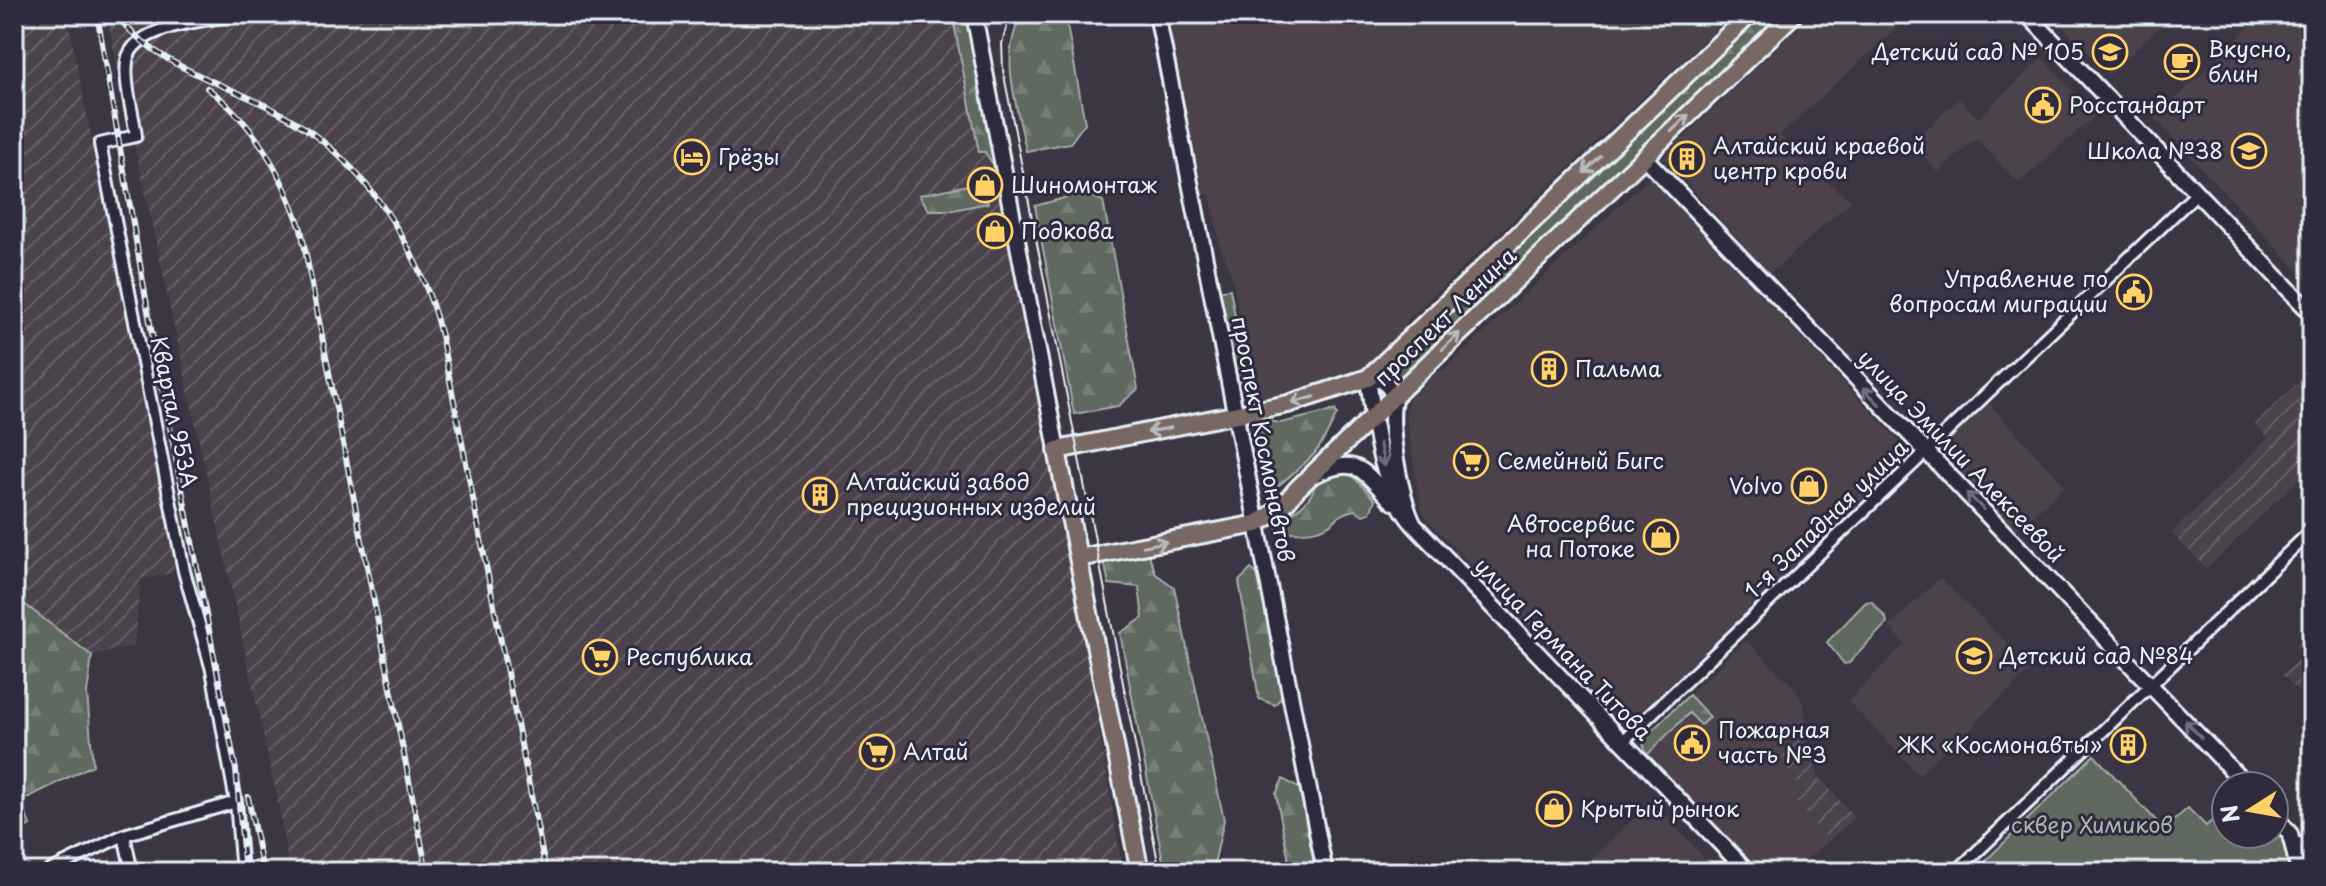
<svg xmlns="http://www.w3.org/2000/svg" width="2326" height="886" viewBox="0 0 2326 886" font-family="'Playpen Sans',sans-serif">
<defs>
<pattern id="industrial-furrows" width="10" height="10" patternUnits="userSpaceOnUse" patternTransform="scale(2)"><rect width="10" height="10" fill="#4b424b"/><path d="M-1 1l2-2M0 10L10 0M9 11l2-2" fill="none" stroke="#655e66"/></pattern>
<pattern id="forest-firs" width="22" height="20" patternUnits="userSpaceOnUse" patternTransform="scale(2)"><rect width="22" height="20" fill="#5e695e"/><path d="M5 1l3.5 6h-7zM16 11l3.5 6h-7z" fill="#757f76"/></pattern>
</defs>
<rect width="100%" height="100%" fill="#3c3543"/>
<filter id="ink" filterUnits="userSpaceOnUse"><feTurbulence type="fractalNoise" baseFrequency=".0125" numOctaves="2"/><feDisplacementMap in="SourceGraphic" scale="16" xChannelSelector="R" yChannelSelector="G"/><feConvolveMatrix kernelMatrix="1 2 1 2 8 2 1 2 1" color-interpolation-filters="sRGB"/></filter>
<g filter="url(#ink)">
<!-- built -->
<path fill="#4b424b" d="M1166,14h566l-325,306 -2,11 -27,26 -22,18 -99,30 -25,-128 -12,-31 -10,-52 -8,1z
M1812,14h100l-132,121 33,35 38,31 -81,73 -107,-117z
M2050,14h123l-63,60z
M2263,14h22l27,28v243l-157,-166z
M2042,58l54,57 -77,68 -43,-44 -38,33 -27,-29 48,-44 19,19z
M1650,177l262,278 -283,267h-8l-196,-205 -5,-13 -14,-87 2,-17 28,-27 9,-4z
M1988,402l77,84 -51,46 -70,-75 -1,-11z
M1940,578l93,90 -50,47 -20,24 -5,-3 -39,39 -71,-74 57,-57 -16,-18z
M1746,640l48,47 8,13 4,21 -29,34 23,30 -4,18 33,38 -39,31h-33l-115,-125 6,-13z
M1653,801l63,71h-139l43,-41z"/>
<!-- industrial -->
<path fill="url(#industrial-furrows)" d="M106,14h861l106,558 50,300h-834l-9,-60z
M21,15l8,8 38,-8 107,535 -1,23 -32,6 -7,67 -42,10 -78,-60v-578z
M2300,381l12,12v73l-105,103 -36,-36 97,-95 -13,-14z
M2312,632v75l-30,-33 22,-19 -8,-9z
M1802,727l17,50 36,41 -26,23 -33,-38 -4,-10 8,-8 -24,-30z"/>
<!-- forest -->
<path fill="url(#forest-firs)" stroke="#a3adab" stroke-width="2" d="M952,14h17l28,144 -5,5 -7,-11h-6z
M1023,14h42l20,109 -15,20 -44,8c-8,-44 -29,-97 -3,-137z
M1763,14h20l-382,367 -8,1 -5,-6 2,-8z
M983,182l5,21 -35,7h-24l-10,-15z
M1082,193l21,8 35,188 -20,17 -44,8 -39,-208z
M1230,289l17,91 -14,2 -17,-91z
M1335,410l2,4c-7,13 -13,28 -22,39 -5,6 -44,40 -49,41l-13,-64 8,-10 20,3z
M1345,472l7,3 23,25 -5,13 -7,2 -7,-5c-22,5 -13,6 -27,15 -12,8 -41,10 -52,3l5,-11c15,-5 32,-19 33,-34l10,-8 7,2z
M1149,555l7,19 18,13 50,233 -10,44 4,8h-53l-45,-239 23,-15 -4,-31 -30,-3 -5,-23z
M1251,569l10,8 22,118 -8,10 -16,-6 -20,-118z
M14,596l78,60 -5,37 6,72 -72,36 9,24 -16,9z
M1689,695l21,22 -9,8 -12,-12 -42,42 -5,-15z
M1283,779l17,10 16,83h-25l-15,-78z"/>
<!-- green -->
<path fill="#5e695e" stroke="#a3adab" stroke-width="2" d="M1871,601l15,17 1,5 -38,40 -5,1 -17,-22 39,-40z
M2094,755l70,74 24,-21 18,18 11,-10 9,11v7h6l8,8 10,-8h10l8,10 14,-8 11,36h-319z"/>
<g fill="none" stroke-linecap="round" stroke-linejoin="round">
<!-- street casing -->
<g stroke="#e8f1f8" stroke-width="16">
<path id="street" d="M1622,742l575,-549
M124,835l8,37
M2294,845l18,-4
M47,872l77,-37 112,-33
M242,872l-6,-70 -24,-132 -28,-99 -84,-427 36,-8c-3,-23 -12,-52 -9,-75 6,-37 85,-41 115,-47
M1956,872l356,-342"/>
</g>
<!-- secondary casing -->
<g stroke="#e8f1f8" stroke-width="20">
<path id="secondary" d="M974,14l83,436
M1157,14l168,858
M2027,14l285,300
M1644,157l603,629
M1314,475c45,-21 48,-4 79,27
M1414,525c-13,-23 -28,-104 -19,-129l-11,-15 -16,-3c7,51 11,107 46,147l334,347
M2274,815l16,19 9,38"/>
</g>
<!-- primary casing -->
<g stroke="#e8f1f8" stroke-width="22">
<path id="primary" d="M1079,558l178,-34 23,-15 17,-20 497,-475
M1140,872l-83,-422 231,-46 80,-26 382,-364"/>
</g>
<!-- street -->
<use href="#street" stroke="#2f2a3d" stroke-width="10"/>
<!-- secondary -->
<use href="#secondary" stroke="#2f2a3d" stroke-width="14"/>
<!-- primary -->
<use href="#primary" stroke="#776864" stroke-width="16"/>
<!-- tram -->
<path stroke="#e8f1f8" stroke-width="2" d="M1010,14l-8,30 1,26 157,802"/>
<!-- rail casing -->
<g stroke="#e8f1f8" stroke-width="6">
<path id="rail" d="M97,14l55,320 84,436 9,102
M115,14c44,55 107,67 165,99 84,45 142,137 162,227l104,532
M207,88c48,35 75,86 94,141l126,643
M248,797l15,75"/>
</g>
<!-- rail -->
<use href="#rail" stroke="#2f2a3d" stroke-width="3" stroke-dasharray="9" stroke-linecap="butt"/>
</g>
<!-- one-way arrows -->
<defs><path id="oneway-shaft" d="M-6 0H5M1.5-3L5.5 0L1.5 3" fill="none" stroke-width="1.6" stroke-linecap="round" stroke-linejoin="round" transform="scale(2)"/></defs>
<g stroke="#bbbabd">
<use href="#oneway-shaft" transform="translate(1680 123) rotate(-44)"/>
<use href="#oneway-shaft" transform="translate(1592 165) rotate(136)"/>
<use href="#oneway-shaft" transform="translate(1451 341) rotate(-44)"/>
<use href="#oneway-shaft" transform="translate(1303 400) rotate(165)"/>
<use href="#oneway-shaft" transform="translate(1159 430) rotate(169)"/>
<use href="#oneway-shaft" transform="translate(1155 544) rotate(-11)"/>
</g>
<g stroke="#70707e">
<use href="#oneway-shaft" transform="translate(1871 396) rotate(-134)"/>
<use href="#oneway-shaft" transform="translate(1382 455) rotate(78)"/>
<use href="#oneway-shaft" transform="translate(1975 501) rotate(-135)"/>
<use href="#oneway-shaft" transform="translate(2193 729) rotate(-133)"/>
</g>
</g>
<!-- icons -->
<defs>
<g id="school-ring" transform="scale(1.8)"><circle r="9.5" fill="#2f2a3d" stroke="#ffd166" stroke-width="1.5"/><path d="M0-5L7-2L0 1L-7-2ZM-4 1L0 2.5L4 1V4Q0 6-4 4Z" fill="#ffd166"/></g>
<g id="cafe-ring" transform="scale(1.8)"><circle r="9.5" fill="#2f2a3d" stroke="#ffd166" stroke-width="1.5"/><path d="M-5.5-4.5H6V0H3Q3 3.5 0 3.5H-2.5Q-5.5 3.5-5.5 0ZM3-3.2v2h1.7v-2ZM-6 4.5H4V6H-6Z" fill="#ffd166"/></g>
<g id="civic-ring" transform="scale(1.8)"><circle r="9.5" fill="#2f2a3d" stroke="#ffd166" stroke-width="1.5"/><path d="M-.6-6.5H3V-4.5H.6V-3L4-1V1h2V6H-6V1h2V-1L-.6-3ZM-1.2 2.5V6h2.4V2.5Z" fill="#ffd166"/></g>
<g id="hotel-ring" transform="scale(1.8)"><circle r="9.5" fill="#2f2a3d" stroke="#ffd166" stroke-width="1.5"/><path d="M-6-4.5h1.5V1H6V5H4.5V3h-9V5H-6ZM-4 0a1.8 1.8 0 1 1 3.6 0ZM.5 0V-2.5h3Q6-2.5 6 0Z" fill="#ffd166"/></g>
<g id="building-ring" transform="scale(1.8)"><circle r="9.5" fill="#2f2a3d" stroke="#ffd166" stroke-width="1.5"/><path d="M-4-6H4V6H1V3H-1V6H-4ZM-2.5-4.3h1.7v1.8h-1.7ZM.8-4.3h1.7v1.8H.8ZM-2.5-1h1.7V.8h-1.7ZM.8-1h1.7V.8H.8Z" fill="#ffd166"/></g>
<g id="shop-ring" transform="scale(1.8)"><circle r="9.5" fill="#2f2a3d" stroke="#ffd166" stroke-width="1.5"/><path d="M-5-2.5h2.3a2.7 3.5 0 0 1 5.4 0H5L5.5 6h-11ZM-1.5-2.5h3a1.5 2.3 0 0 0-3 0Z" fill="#ffd166"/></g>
<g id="supermarket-ring" transform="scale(1.8)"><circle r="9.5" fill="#2f2a3d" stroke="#ffd166" stroke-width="1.5"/><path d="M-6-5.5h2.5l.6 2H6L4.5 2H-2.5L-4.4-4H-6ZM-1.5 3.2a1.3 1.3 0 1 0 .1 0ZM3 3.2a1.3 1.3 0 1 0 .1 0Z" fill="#ffd166"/></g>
</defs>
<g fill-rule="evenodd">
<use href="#school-ring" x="2110" y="52"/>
<use href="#cafe-ring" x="2182" y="62"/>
<use href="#civic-ring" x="2043" y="105"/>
<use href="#school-ring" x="2249" y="151"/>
<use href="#hotel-ring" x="692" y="157"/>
<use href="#building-ring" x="1687" y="159"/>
<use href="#shop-ring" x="985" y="185"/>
<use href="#shop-ring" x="995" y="231"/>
<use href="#civic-ring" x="2134" y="292"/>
<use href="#building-ring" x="1549" y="369"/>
<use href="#supermarket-ring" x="1471" y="461"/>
<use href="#shop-ring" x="1809" y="486"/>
<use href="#building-ring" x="820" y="495"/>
<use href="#shop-ring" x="1661" y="537"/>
<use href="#school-ring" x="1974" y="656"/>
<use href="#supermarket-ring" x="600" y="657"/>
<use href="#civic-ring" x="1692" y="743"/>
<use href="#building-ring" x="2128" y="745"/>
<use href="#supermarket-ring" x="877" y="752"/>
<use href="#shop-ring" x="1554" y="809"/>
</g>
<g text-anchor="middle" stroke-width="6" stroke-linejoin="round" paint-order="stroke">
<!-- poi labels -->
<g font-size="22" fill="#e8f1f8" stroke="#2f2a3d" text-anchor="start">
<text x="2208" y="57">Вкусно,<tspan x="2208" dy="25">блин</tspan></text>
<text x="2084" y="60" text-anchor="end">Детский сад № 105</text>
<text x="2069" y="113">Росстандарт</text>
<text x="1713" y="154">Алтайский краевой<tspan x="1713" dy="25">центр крови</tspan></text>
<text x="2223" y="159" text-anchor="end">Школа №38</text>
<text x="718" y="165">Грёзы</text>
<text x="1011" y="193">Шиномонтаж</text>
<text x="1021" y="239">Подкова</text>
<text x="2108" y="287" text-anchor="end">Управление по<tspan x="2108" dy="25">вопросам миграции</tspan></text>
<text x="1575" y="377">Пальма</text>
<text x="1497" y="469">Семейный Бигс</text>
<text x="846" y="490">Алтайский завод<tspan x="846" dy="25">прецизионных изделий</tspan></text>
<text x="1783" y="494" text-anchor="end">Volvo</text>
<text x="1635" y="532" text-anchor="end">Автосервис<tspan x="1635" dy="25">на Потоке</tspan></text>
<text x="2000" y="664">Детский сад №84</text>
<text x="626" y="665">Республика</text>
<text x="1718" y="738">Пожарная<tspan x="1718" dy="25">часть №3</tspan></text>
<text x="2102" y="753" text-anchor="end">ЖК «Космонавты»</text>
<text x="903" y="760">Алтай</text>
<text x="1580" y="817">Крытый рынок</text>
</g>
<!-- street labels -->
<g font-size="22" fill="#e8f1f8" stroke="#2f2a3d">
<text transform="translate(1445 317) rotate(-44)" y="8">проспект Ленина</text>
<text transform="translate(174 412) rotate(78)" y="8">Квартал 953А</text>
<text transform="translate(1263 439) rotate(79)" y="8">проспект Космонавтов</text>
<text transform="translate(1961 456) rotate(46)" y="8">улица Эмилии Алексеевой</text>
<text transform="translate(1826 519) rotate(-44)" y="8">1-я Западная улица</text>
<text transform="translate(1563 649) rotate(46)" y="8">улица Германа Титова</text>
</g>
<!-- park labels -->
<g font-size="22" fill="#aab4b3" stroke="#2f2a3d">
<text x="2092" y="833">сквер Химиков</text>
</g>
</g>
<!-- margin -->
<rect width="2326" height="886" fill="none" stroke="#2f2a3d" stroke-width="48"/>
<rect x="24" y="24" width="2278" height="838" fill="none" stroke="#e8f1f8" stroke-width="3" filter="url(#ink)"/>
<!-- north arrow -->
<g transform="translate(2250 810) rotate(259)"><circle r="38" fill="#2f2a3d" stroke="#797a88" stroke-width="2"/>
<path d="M0-6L14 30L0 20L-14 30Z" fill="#ffd166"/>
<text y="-12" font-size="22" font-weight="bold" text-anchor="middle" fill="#e8f1f8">N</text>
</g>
</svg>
